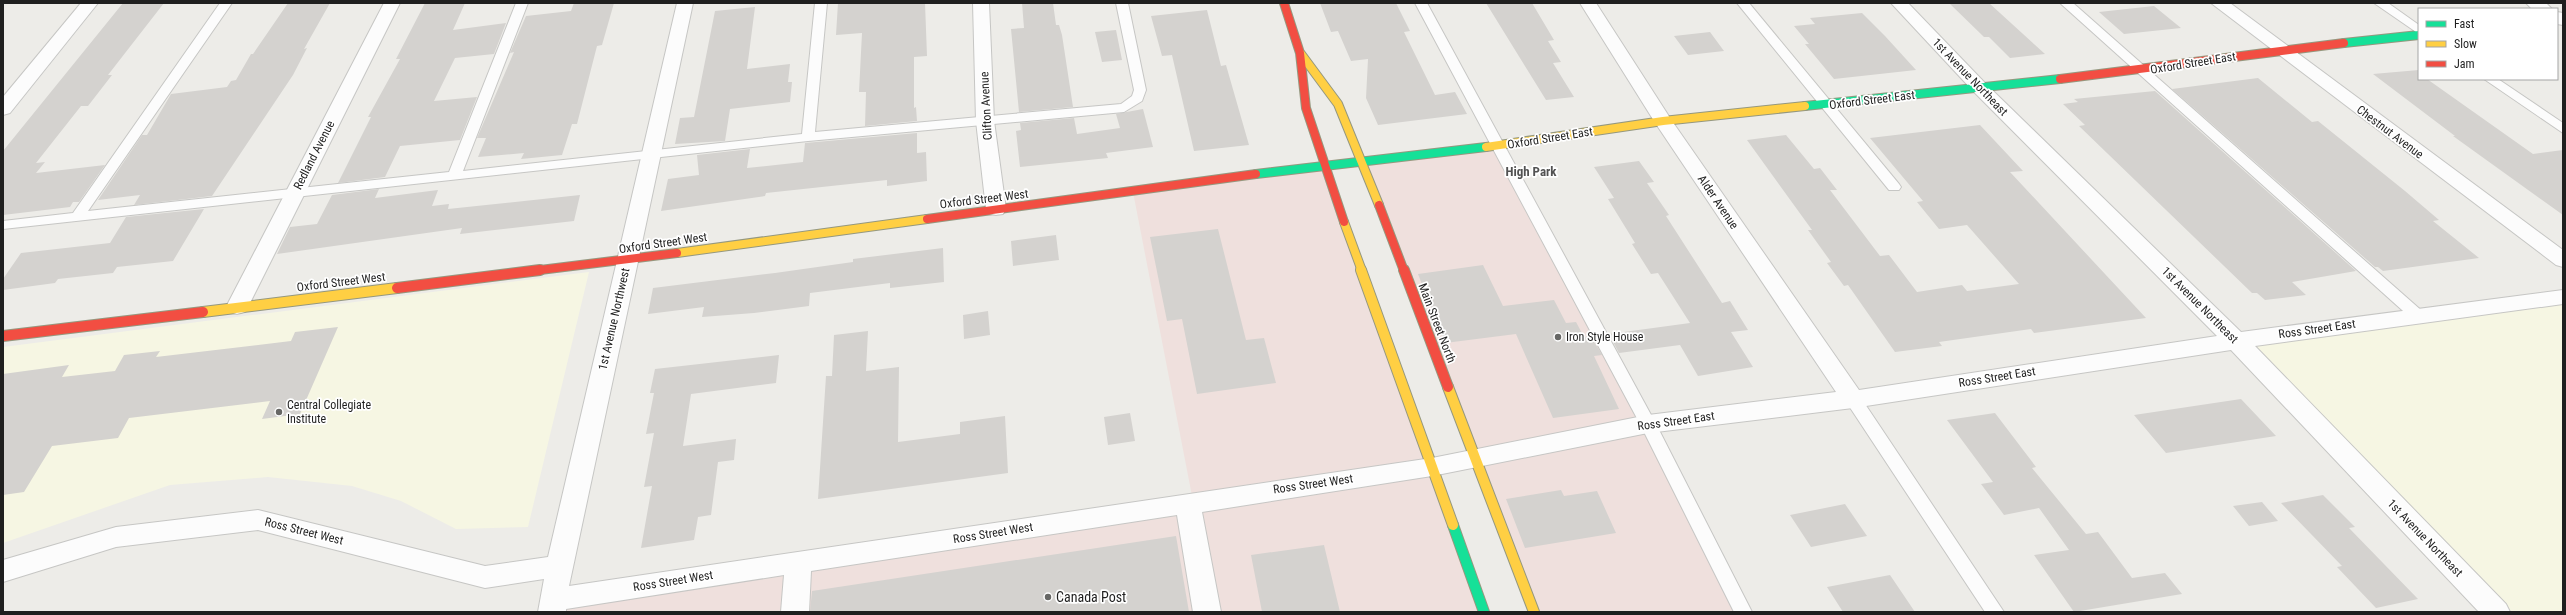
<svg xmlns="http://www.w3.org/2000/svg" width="2566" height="615" viewBox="0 0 2566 615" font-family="'Roboto Condensed',sans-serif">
<rect width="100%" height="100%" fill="#edece8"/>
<!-- commercial -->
<path fill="#efe0dd" d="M1498,146l245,466h-209l-171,-450z
M1324,165l160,447h-932l3,-13 638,-98 -60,-309z"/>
<!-- education -->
<path fill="#f6f6e3" d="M589,272l-61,255 -72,2 -55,-28 -49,-15 -84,-9 -98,8 -167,58v-196z
M2563,294v318h-67l-260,-271z"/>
<!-- building -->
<path fill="#d4d2cf" d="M123,3h41l-56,72h4l-24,31h-7l-45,57 9,-1 -9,11 69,-8 -26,37h-6l-3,5 -67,8v-64z
M288,3h42l-26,46 3,-1 -14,27 -81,121 -78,9 6,-10 -42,5 44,-65h5l24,-41 56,-7 4,-6 5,-1 15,-26h2z
M425,3h40l-12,27 53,-7 -12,31 -39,4 -21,43 43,-4 -17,43 -60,6 -15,31 -47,6 33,-66h-3l32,-58h-4z
M574,3h40l-12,42 -5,1 -20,78h-5l-10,31 -41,4 3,-6 -46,4 8,-19h-9l37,-86 -4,1 16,-37 45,-5z
M838,3h87l2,53 -13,1v51l2,-1 1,14 -52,5 1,-34h-7l3,-59 -26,2z
M1022,3h31l3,22h3l3,10 11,72 -54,5 -8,-83 13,-1z
M1320,3h76l14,28 -6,1 31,63 20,-3 12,22 -89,11 -12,-27 2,-39 -17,2 -13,-30 -7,1z
M1486,3h46l22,37 -6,1 13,21 -8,1 21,34 -28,3z
M1949,3h40l56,51 -35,4 -21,-21h-5z
M2154,6l27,22 -57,6 -25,-22z
M755,7l-8,62 43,-5 -2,18h4l-2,20 -60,7 -5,32 -50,3 5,-26 14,-1 21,-106z
M1207,10l14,56 5,-1 23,80 -55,6 -22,-96 -10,1 -11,-40z
M1862,13l23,23 31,34 -82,9 -29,-35h4l-15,-18 21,-2 -5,-6z
M1116,30l6,30 -20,2 -7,-30z
M1710,32l14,19 -36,4 -14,-19z
M2419,70v9h8l106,75 30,-4v65l-110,-79h2l-82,-62z
M2258,78l54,44 6,-1 87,70 34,29 -6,1 46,37 -96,13 -5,-4h-3l-203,-178z
M2155,91l201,180 -64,11 14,13 -41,5 -8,-7h-5l-173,-167 6,-1 -22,-21 15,-2 -4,-3z
M1143,109l10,38 -47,6 2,5 -88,9 -4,-36 5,-1 -1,-7 54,-5 3,16 43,-6 -4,-14z
M1980,125l43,46 -13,1 136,146 -112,15 -3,-4 -92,13 3,4 -47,6 -47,-67 -4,1 -17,-23 4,-1 -23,-32h4l-65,-90 39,-5 28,34 6,-1 17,22h-7l50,66 9,-1 28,37 45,-7 5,6 52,-7 -52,-59 -28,4 -22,-27 6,-1 -53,-63z
M917,133v20l9,-1 1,29 -40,5v-6l-121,13 -1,3 -104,15 7,-32 31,-4 -2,-20 53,-6 -3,19 56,-6 2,-19z
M1639,161l15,21 -7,1 22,32 -3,1 56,87 8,-2 18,29 -17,2 22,35 -55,9 -18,-31 -61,8 -10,-19 81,-11 -32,-50 -7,1 -19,-30 3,-1 -27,-44 6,-1 -20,-31z
M379,189l-4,9 63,-8 -6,16 17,-2 -1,5 132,-14 -6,26 -114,13 2,-6 -185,26 13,-27 27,-3 15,-29z
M204,209l-31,52 -56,6 -4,6 -55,6 -3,4 -52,7v-11l18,-26 89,-10 16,-26z
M1218,229l28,111 18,-2 12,45 -79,11 -15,-75 -15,2 -17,-84z
M1056,235l3,25 -46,6 -2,-25z
M943,248l1,34 -54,6v-5l-80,10 -1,13 -55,7 -52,4 2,-10 -56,7 5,-26 122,-15 78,-11v-3z
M1483,265l20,41 51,-6 12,23 10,-1 8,15 7,-1 11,19 -8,1 25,53 -66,9 -37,-84 -71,9 -27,-69z
M988,311l2,24 -26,4 -1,-24z
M338,327l-38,87 -38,5 8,-18 -141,17 -11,20 -66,8 -28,46 -21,3v-121l66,-9 -7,12 53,-6 9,-16 36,-4 -4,6 135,-16 4,-9z
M868,331l-2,40 33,-4 -1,75 62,-8v-12l45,-6 3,57 -190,26 8,-123h6l2,-41z
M779,355l-3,28 -85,11 -8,52 53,-7 -2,21 -16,2 -7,53 -13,2 -4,23 -53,8 11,-62 -8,1 10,-54 -8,1 8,-41h-4l5,-24z
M2241,399l35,37 -110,17 -32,-38z
M1130,413l5,28 -27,4 -4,-28z
M1995,413l41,54 -4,1 54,66 12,-2 34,46 33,-5 17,21 -108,18 -40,-57 35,-5 -30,-42 -35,7 -23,-31 12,-2 -46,-62z
M1561,490l3,6 33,-5 19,42 -91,15 -19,-49z
M2323,495l32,32 -6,1 69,71 -42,9 -39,-41 5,-1 -61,-63z
M2262,502l16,19 -29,5 -16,-20z
M1845,504l22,32 -56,11 -21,-32z
M1176,536l13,76h-379l2,-21z
M1324,545l16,67h-78l-11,-57z
M1890,575l25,37h-72l-16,-25z"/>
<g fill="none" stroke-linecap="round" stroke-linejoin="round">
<!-- lane casing -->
<g stroke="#c6c6c4" stroke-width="2">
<path id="lane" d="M220,3h12l-144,208 361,-39 67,-169h12l-65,168 339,-37 13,-131h12l-12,129 306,-28 11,-8 2,-6 -18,-87h12l18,87 -4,11 -18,11 -316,29 -805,88v-8l70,-8z
M1415,3h12l229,421 96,188h-18l-94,-188z
M1737,3h12l150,181 2,3 -2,3h-10z
M2060,3h13l349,308 3,4 -3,4h-10z
M2374,3h14l31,22v9z
M2484,79h14l65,44v10z
M1853,393l6,2 145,217h-19l-138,-209 -2,-4 2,-4z"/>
</g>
<!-- street casing -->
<g stroke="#c6c6c4" stroke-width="2">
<path id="street" d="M81,3h17l-88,110 -7,2v-18z
M384,3h16l-152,304 -3,5 -8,2 -8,-2 -3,-5z
M677,3h16l-124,583 863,-128 216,-43 188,-23 -182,-271 -74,-118h16l76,118 187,269 358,-54 -243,-244 -83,-89h17l78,81 255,248 322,-42v14l-308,42 251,258 4,8h-31l-248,-262 -378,58 -205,25 -216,43 -230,36 19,100h-28l-16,-97 -366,56 -2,41h-28l3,-37 -218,34v3h-28l6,-33 -59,9 -227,-58 -142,17 -113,35v-22l113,-33 142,-17 227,56 63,-9z
M973,3h16l5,118 12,88 -3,5 -7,1 -7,-1 -3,-5 -10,-88z
M2211,3h19l333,247v17l-7,-2z
M2526,3h20l6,6h-20z
M2557,12l6,1v12l-6,-1z"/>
</g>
<!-- fast-far1 casing -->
<g stroke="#95987f" stroke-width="10">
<path id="fast-far1" d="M2344,43l75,-8
M1805,106l255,-27
M1256,174l230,-27"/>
</g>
<!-- fast casing -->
<g stroke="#95987f" stroke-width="12">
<path id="fast" d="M1453,525l31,87"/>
</g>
<!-- slow-far1 casing -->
<g stroke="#95987f" stroke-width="10">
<path id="slow-far1" d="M1301,54l37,50 41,101
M1486,147l177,-26 142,-15
M1344,222l18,49
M677,253l250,-34"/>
</g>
<!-- slow casing -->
<g stroke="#95987f" stroke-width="12">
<path id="slow" d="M1361,270l92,255
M203,312l194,-24
M1448,387l86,225"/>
</g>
<!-- jam-far1 casing -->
<g stroke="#95987f" stroke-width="10">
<path id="jam-far1" d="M1284,3l16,50 6,55 38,114
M2060,79l284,-36
M1379,205l25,66
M927,219l329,-45
M532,271l145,-18"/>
</g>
<!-- jam casing -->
<g stroke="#95987f" stroke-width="12">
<path id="jam" d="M1404,270l44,117
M397,288l143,-18
M3,336l200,-24"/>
</g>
<!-- lane -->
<use href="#lane" fill="#fcfcfc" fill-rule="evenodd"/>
<!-- street -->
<use href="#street" fill="#fcfcfc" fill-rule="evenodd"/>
<!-- fast-far1 -->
<use href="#fast-far1" stroke="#16e098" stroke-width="8"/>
<!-- fast -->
<use href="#fast" stroke="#16e098" stroke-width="10"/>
<!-- slow-far1 -->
<use href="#slow-far1" stroke="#ffcf43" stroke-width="8"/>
<!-- slow -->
<use href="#slow" stroke="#ffcf43" stroke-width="10"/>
<!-- jam-far1 -->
<use href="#jam-far1" stroke="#f24e42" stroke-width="8"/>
<!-- jam -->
<use href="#jam" stroke="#f24e42" stroke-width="10"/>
</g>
<!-- markers -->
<g fill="#676765" stroke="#fff" stroke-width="1.5">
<circle cx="1558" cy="337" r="4"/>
<circle cx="279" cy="412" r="4"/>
<circle cx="1048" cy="597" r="4"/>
</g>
<g text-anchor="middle" stroke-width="3.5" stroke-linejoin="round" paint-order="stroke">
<!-- street labels -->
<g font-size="12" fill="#1f1f1f" stroke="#fff">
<text transform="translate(2193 63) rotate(-9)" y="4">Oxford Street East</text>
<text transform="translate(1970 77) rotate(46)" y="4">1st Avenue Northeast</text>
<text transform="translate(1872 100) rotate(-7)" y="4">Oxford Street East</text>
<text transform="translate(986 106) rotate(-93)" y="4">Clifton Avenue</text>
<text transform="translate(2390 132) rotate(37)" y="4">Chestnut Avenue</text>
<text transform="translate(1550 138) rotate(-9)" y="4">Oxford Street East</text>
<text transform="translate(314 155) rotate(-63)" y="4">Redland Avenue</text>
<text transform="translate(984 199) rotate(-7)" y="4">Oxford Street West</text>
<text transform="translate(1718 202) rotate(56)" y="4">Alder Avenue</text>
<text transform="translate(663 243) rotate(-8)" y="4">Oxford Street West</text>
<text transform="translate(341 282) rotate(-7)" y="4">Oxford Street West</text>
<text transform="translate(2200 305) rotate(45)" y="4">1st Avenue Northeast</text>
<text transform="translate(614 319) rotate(-77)" y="4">1st Avenue Northwest</text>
<text transform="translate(1437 323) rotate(69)" y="4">Main Street North</text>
<text transform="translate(2317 329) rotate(-8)" y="4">Ross Street East</text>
<text transform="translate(1997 377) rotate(-9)" y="4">Ross Street East</text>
<text transform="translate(1676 421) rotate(-8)" y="4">Ross Street East</text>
<text transform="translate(1313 484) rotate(-8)" y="4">Ross Street West</text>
<text transform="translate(304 531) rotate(14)" y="4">Ross Street West</text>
<text transform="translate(993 533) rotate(-9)" y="4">Ross Street West</text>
<text transform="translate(2425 538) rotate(46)" y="4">1st Avenue Northeast</text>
<text transform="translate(673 581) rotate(-9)" y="4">Ross Street West</text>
</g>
<!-- poi labels -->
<g font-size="12" fill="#1f1f1f" stroke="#fff" text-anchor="start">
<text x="1566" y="341">Iron Style House</text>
<text x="287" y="409">Central Collegiate<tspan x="287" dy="14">Institute</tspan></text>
</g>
<!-- neighbourhood labels -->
<g font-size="13" font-weight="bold" fill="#525252" stroke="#fff">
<text x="1531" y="176">High Park</text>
</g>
<!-- near-poi labels -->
<g font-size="14" fill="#1f1f1f" stroke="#fff" text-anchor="start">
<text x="1056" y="602">Canada Post</text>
</g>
</g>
<!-- border -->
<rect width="2566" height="615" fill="none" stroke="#1f1f1f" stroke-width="8"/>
<!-- legend -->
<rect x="2418" y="8" width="140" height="72" fill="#ffffff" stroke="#a5a5a5"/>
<rect x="2426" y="21" width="20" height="6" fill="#16e098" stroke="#a5a5a5"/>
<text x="2454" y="28" font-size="12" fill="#1f1f1f">Fast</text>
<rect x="2426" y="41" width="20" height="6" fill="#ffcf43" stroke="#a5a5a5"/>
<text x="2454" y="48" font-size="12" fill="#1f1f1f">Slow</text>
<rect x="2426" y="61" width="20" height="6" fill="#f24e42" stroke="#a5a5a5"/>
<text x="2454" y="68" font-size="12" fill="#1f1f1f">Jam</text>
</svg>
